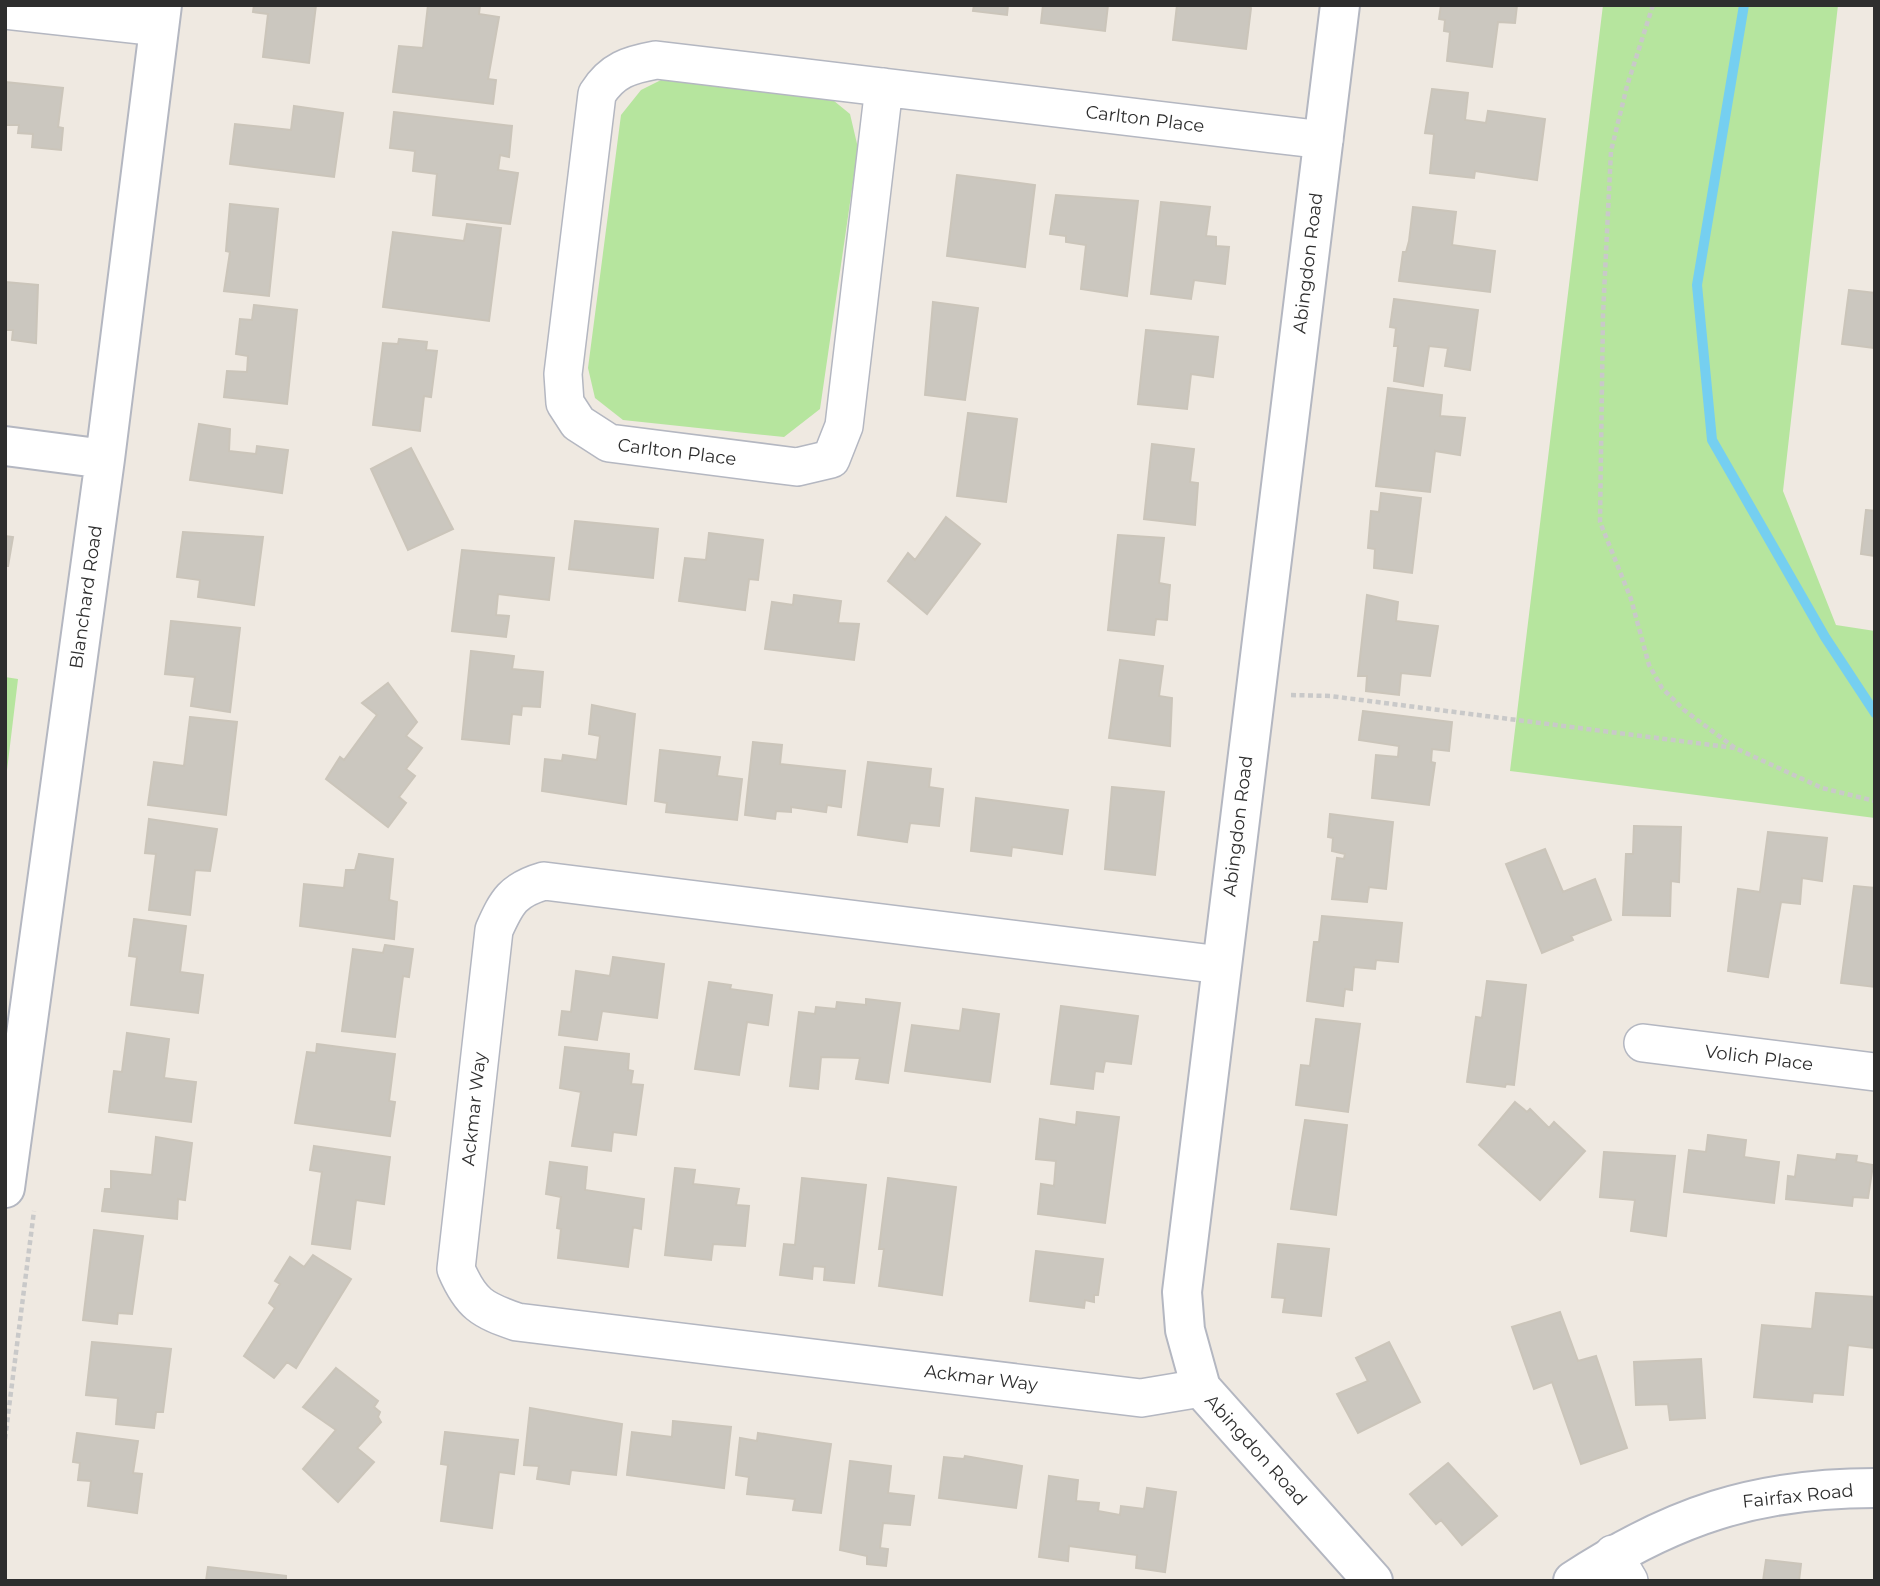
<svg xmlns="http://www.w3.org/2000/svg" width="1880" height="1586" viewBox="0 0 1880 1586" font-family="Montserrat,sans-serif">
<rect width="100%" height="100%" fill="#efe9e1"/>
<!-- green -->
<path fill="#b6e59e" d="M1603,5h235l-55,486 53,134 39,6v187l-365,-47z
M667,77l161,19 22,18 8,34 -38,261 -36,28 -161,-17 -28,-22 -7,-30 33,-253 20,-25z
M5,677l13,2 -13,108z"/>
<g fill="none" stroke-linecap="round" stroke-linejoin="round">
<!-- stream -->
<path stroke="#75cff0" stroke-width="10" d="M1744,5l-47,280 15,155 113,197 50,76"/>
</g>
<!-- building -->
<path fill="#cbc7bf" stroke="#cbc5ba" stroke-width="2" d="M254,5h62l-7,58 -46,-6 5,-43 -15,-2z
M428,5h52l-1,9 20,3 -11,62 8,1 -3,24 -100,-12 6,-46 24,2z
M974,5h34l-1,10 -34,-4z
M1043,5h65l-3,26 -64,-8z
M1177,5h67l7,3 -5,41 -73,-9z
M1441,5h76l-2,18 -17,-1 -6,45 -45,-6 3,-29 -6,-1 1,-11 -6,-1z
M5,82l58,6 -5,39 5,1 -2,22 -29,-3 1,-13 -15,-1 1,-8h-14z
M1432,89l36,4 -3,27 21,3 2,-12 57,8 -8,61 -62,-9 -1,7 -44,-5 4,-39 -9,-1z
M294,106l49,7 -9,64 -104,-13 5,-40 56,6z
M394,112l118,14 -3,31 -9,-2 -2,15 20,3 -8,51 -77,-9 4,-41 -24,-3 2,-20 -25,-3z
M957,175l78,10 -10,82 -78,-11z
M1056,195l82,6 -11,95 -46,-7 5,-44 -20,-3v-6l-16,-2z
M1161,202l49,5 -4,29 10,1v9l13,1 -4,37 -31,-4 -3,19 -40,-5z
M230,204l48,5 -9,87 -45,-5 6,-39 -4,-1z
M1413,207l43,5 -4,33 43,6 -5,41 -91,-11 4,-29h3l3,-11z
M467,224l34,4 -12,93 -106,-14 10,-75 71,9z
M5,282l33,3 -2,58 -24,-3 1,-10h-8z
M1849,290l26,3v55l-33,-4z
M1394,299l84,11 -8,60 -25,-4 3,-18 -19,-2 -6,40 -29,-5 4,-35h-4l2,-18 -6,-1z
M933,302l45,6 -13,92 -40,-5z
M254,305l43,5 -10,94 -63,-7 3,-26 20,1 1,-16 -12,-2 4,-35 12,1z
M1146,330l72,7 -5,40 -22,-3 -4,35 -49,-5z
M399,339l28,3 -1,8 11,1 -6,46 -7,-1 -4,35 -47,-6 10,-82 15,1z
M1388,388l54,7 -2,21 25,2 -5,37 -25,-4 -5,41 -54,-6z
M968,413l49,6 -11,83 -49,-6z
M199,424l31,5 -1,22 27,3 1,-8 31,4 -6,43 -92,-13z
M1152,444l42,5 -4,33 8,1 -3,42 -51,-6z
M411,448l42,81 -45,21 -37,-81z
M1381,493l40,5 -9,75 -38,-5 1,-19 -7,-1 3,-37 8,1z
M1866,510l9,1v45l-14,-2z
M946,517l34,27 -53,70 -39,-33 20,-28 7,7z
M575,521l83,8 -5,49 -84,-9z
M183,532l80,5 -9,68 -56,-8 2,-17 -23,-3z
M709,533l54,7 -5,40 -9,-1 -4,31 -66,-9 6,-43 21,2z
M1118,535l46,3 -5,45 11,2 -3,35 -11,-1 -2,16 -46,-5z
M5,536l8,1 -5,29h-3z
M462,550l92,8 -5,42 -51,-6 -2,21 13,1 -3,21 -54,-6z
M794,595l47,6 -3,22 21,1 -5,36 -89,-11 7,-47 21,3z
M1367,595l31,7 -2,19 42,5 -8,50 -29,-3 -2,22 -33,-4 1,-15h-9z
M171,621l69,7 -10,84 -39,-6 4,-29 -30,-3z
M471,651l43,5 -2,13 31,3 -3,35 -18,-1 -1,9 -9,-1 -3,30 -47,-5z
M1120,660l43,6 -4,30 13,2 -2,48 -61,-8z
M388,683l29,39 -11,14 16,12 -16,21 9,7 -16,21 7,6 -18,24 -62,-48 14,-22 4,3 33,-45 -15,-12z
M592,705l43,9 -9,90 -84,-13 3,-32 17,2 1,-6 34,5 3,-24 -11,-2z
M1363,711l89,11 -3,29 -17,-2 -1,13 4,1 -6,42 -57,-7 4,-43 22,2 1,-11 -40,-6z
M190,717l47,5 -11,93 -78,-10 6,-43 30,4z
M753,742l29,3 -2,19 65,7 -4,36 -14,-2 -1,7 -35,-5v5l-15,-1 -1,8 -30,-4z
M660,750l60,7 -3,19 25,3 -5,41 -71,-8 1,-9 -12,-2z
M868,762l63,7 -2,18 14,2 -4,37 -29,-3 -3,19 -49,-7z
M1112,787l52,5 -9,83 -50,-6z
M976,798l92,12 -6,44 -50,-7 -1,9 -40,-5z
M1330,814l63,8 -7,67 -17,-2 -2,15 -35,-3 5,-41 7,1 1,-5 -13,-3 1,-13 -5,-1z
M149,819l68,10 -7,42 -15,-1 -5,45 -41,-5 7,-56 -11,-1z
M1634,826l47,1 -2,55 -8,-1 -1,35 -47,-1 3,-61h7z
M1768,832l59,6 -5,43 -20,-3 -2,26 -19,-2 -13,75 -40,-6 10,-82 22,3z
M1545,849l18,43 32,-13 16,41 -40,16 2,4 -31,13 -36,-89z
M359,854l34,5 -4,41 8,2 -3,37 -94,-13 4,-42 40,4 2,-18h9z
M1854,886l21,2v99l-34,-4z
M1322,916l80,7 -4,39 -22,-2 -1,9 -21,-2 -2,23 -7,-1 -2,17 -36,-5 7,-59h5z
M134,919l52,7 -6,46 23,3 -5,38 -67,-8 6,-48 -8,-1z
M385,945l28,4 -4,28 -6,-1 -8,61 -53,-6 11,-82 30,4z
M613,957l51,7 -7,54 -55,-7 -5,29 -38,-5 3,-24 9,1 5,-41 34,5z
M1487,981l39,4 -12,100 -8,-1 -1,3 -38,-5 9,-65 6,1z
M709,982l22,3 -1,4 42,6 -4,30 -21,-3 -8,53 -44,-6z
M866,999l34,4 -12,80 -32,-4 4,-21 -39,-1 -3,32 -28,-3 9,-74 16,2 1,-7 20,2 1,-7 29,3z
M1061,1006l77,10 -7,48 -26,-3 -2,11 -8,-1 -2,18 -42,-5z
M963,1009l36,5 -9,68 -85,-11 7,-46 48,6z
M1316,1019l44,5 -12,88 -52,-7 5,-40 9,1z
M127,1033l42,6 -5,39 32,4 -5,40 -82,-10 5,-41 8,1z
M317,1044l78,10 -6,47 6,1 -5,34 -95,-13 12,-71 9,1z
M565,1047l64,7 -1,16 5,1 -2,13 12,1 -7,50 -23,-3 -2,19 -39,-5 9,-54 -21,-4z
M1515,1102l12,10 3,-3 19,19 5,-6 31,29 -45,49 -61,-55z
M1077,1112l42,5 -14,106 -67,-9 3,-30 13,2 2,-25 -20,-2 4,-40 36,6z
M1305,1120l42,5 -11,90 -45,-6z
M1708,1135l38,5 -2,17 35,5 -5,41 -90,-11 5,-42 17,2z
M156,1137l36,6 -7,57 -7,-1 -1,20 -75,-8 3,-22h6v-18l41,4z
M314,1146l76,11 -6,47 -28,-4 -6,49 -38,-5 10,-72 -12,-2z
M1604,1152l71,4 -9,80 -35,-5 4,-31 -35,-3z
M1837,1154l20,2 -1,6 17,3 -5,33 -15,-1 -1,9 -66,-7 2,-23 7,1 3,-22 38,5z
M550,1162l37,5 -2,23 59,9 -3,30 -8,-2 -5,40 -70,-9 3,-29 -4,-1 4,-31 -15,-3z
M675,1168l20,2 -2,14 46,5 -3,16 13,1 -4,40 -32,-2 -2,16 -46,-5z
M802,1178l64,7 -12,98 -30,-3 1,-13 -12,-1 -1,13 -32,-4 4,-31 11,1z
M888,1178l68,9 -14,108 -63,-9 5,-37h-5z
M94,1230l49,6 -11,78 -14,-1 -1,11 -34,-4z
M1278,1244l51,5 -8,67 -38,-4 2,-14 -13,-1z
M1036,1251l67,8 -5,36h-4v7l-9,-2 -1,8 -54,-7z
M313,1255l38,24 -55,89 -9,-6 -13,16 -30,-22 31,-48 -6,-5 11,-19 -5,-3 15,-24 14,10z
M1816,1293l59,4 -1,51 -26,-3 -5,50 -30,-2 -1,9 -58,-5 8,-72 50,4z
M1560,1312l18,49 18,-5 31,92 -46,16 -29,-82 -18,7 -22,-62z
M92,1342l79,7 -8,63h-7l-2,16 -38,-4 2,-26 -32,-3z
M1389,1342l31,60 -62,31 -21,-39 31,-13 -12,-23z
M1701,1359l4,59 -35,2 -2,-16 -32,1 -2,-43z
M336,1368l42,33 -4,6 6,5 -2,5 3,5 -24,26 17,14 -36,40 -35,-33 33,-39 -33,-23z
M530,1408l92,16 -6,51 -45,-5 -2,14 -32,-5 2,-13 -15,-1z
M673,1421l58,6 -7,61 -97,-13 5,-43 40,5z
M445,1432l73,8 -4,34 -15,-2 -7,56 -51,-7 7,-56 -7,-1z
M77,1433l61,8 -5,32 9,1 -5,39 -49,-7 3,-25 -13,-1 2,-17 -7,-1z
M758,1433l73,11 -10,69 -28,-3 2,-11 -48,-5 2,-17 -13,-2 4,-37 17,3z
M965,1456l57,10 -6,42 -77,-10 5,-41 20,2z
M850,1461l41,5 -3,27 26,3 -4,29 -27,-2 -3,25 8,1 -2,17 -19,-2v-8l-27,-6z
M1448,1463l49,53 -35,29 -21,-25 -5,4 -26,-30z
M1049,1476l29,4 -2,21 23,2 -1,8 22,4 1,-9 23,3 3,-21 29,4 -11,80 -29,-4 1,-13 -68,-9 -1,15 -29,-4z
M1766,1560l35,4 -2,17h-36z
M208,1567l78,9v5h-80z"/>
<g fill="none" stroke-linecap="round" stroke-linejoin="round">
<!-- minor casing -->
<g stroke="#b4b7c1" stroke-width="40">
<path id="minor" d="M5,10l154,17
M884,87l-40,339 -13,33 -34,8 -188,-24 -31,-20 -13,-20 -2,-29 34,-280c15,-24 32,-29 59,-34l668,80
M1643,1043l232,29
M1201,1388l-60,10 -624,-76c-35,-12 -46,-18 -61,-53l38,-339c13,-29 19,-40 50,-49l677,84
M1613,1554l16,27"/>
</g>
<!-- tertiary casing -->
<g stroke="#b4b7c1" stroke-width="42">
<path id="tertiary" d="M1340,5l-158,1287 3,38 16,58 172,193
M5,446l100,13
M5,1188l100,-729 57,-454
M1573,1581c99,-65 183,-93 302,-93"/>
</g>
<!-- path -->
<path stroke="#c9c9c9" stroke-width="4.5" stroke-dasharray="5 3.5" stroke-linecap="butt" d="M1653,5l-26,81 -16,65 -8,163 -3,208 31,77 18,66 13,23 22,22 51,38
M1291,695l39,1 405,52 87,40 53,13
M5,1439l29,-228"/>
<!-- minor -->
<use href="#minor" stroke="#fff" stroke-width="37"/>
<!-- tertiary -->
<use href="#tertiary" stroke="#fff" stroke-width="38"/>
</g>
<g text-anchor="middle" stroke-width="5" stroke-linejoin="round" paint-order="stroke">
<!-- street labels -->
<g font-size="18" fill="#2e2e2e" stroke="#fff">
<text transform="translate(1145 119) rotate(7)" y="6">Carlton Place</text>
<text transform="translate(1308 263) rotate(-83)" y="6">Abingdon Road</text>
<text transform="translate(677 452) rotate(7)" y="6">Carlton Place</text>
<text transform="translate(86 597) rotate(-82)" y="6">Blanchard Road</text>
<text transform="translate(1238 826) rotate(-83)" y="6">Abingdon Road</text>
<text transform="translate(1759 1058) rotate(7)" y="6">Volich Place</text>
<text transform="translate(474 1109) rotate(-84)" y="6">Ackmar Way</text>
<text transform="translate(981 1378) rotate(7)" y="6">Ackmar Way</text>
<text transform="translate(1256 1450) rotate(48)" y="6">Abingdon Road</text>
<text transform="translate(1798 1496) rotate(-6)" y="6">Fairfax Road</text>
</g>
</g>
<!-- border -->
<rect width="1880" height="1586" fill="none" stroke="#2e2e2e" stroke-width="14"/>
</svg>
